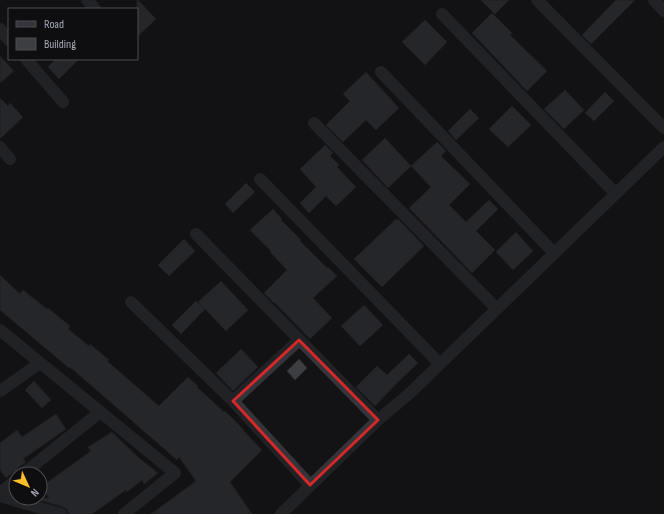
<svg xmlns="http://www.w3.org/2000/svg" width="664" height="514" viewBox="0 0 664 514" font-family="'Sofia Sans Condensed',sans-serif">
<rect width="100%" height="100%" fill="#131315"/>
<!-- building -->
<path fill="#3d3e42" stroke="#2d2d31" d="M137,0h1l18,19 -19,18z
M481,0h28l-14,14z
M616,0h19l-44,44 -9,-9z
M492,13l20,20 -2,2 37,36 -20,20 -55,-58z
M425,20l22,22 -22,23 -23,-23z
M0,56l14,15 -14,12z
M56,59h23l-20,20 -11,-12z
M366,72l33,36 -23,22 -10,-10 -23,22 -17,-17 24,-24 -7,-7z
M565,90l19,20 -20,19 -20,-20z
M605,92l9,9 -20,20 -9,-8z
M0,98l8,8 2,-3 13,14 -23,22z
M512,106l19,19 -23,22 -19,-18z
M470,109l9,9 -23,22 -8,-9z
M385,138l26,28 -23,22 -26,-28z
M437,142l9,9 -5,5 29,28 -21,21 17,17 23,-22 9,9 -22,22 19,19 -23,23 -63,-65 22,-21 -20,-21z
M325,145l8,8 -3,3 9,9 -2,2 19,20 -20,19 -10,-10 -17,17 -9,-10 16,-16 -16,-18z
M246,183l9,9 -22,21 -8,-9z
M273,209l9,10 -1,1 20,20 -1,1 27,27 1,-1 9,9 -24,22 19,20 -22,21 -36,-37v1l-10,-10 23,-23 -17,-18 1,-1 -21,-21z
M396,219l1,1 1,-1 26,27 -42,41 -28,-28z
M516,232l17,19 -20,19 -17,-18z
M184,239l11,12 -26,25 -11,-11z
M0,275l20,19 3,-4 24,19 1,-1 22,18 -2,3 21,17 1,-2 19,16 -2,1 52,45 29,-29 10,9 -1,1 27,25 1,-1 19,19h-1l19,20 -32,32 22,32h-101l45,-33 -17,-24 -2,3 -107,-93 -1,1 -69,-58z
M221,281l27,29 -22,21 -21,-22 -24,25 -9,-9 24,-24 8,8 -6,-7z
M364,305l19,20 -23,21 -19,-20z
M241,349l17,18 -25,24 -17,-18z
M409,354l9,9 -23,22 -20,21 -19,-19 21,-21 10,9z
M299,359l8,9 -12,12 -8,-9z
M34,381l17,19 -9,8 -17,-18z
M56,414l10,15 -43,30 3,3 -8,6 -2,4 -1,-1 -9,7 -6,-8v-27l17,-13 5,7z
M112,432l27,26 19,15 -14,11 -2,-4 -15,12 -1,-2 -34,24h-21l-3,-1 -1,-4 -4,-2 -30,-9h16l-8,-11 50,-36 -3,-4z"/>
<g fill="none" stroke-linecap="round" stroke-linejoin="round">
<!-- street -->
<path stroke="#34353a" stroke-width="12" d="M87,0l8,9
M537,0l127,128
M654,0l10,11
M442,14l174,180
M0,29l9,11
M26,59l37,43
M381,72l173,181
M314,123l183,186
M0,147l10,12
M260,179l180,185
M196,234l182,186
M131,302l102,99 77,84
M0,330l175,143 -51,41
M0,391l40,-28
M233,401l66,-61
M23,474l77,-62
M0,493l16,-13
M0,496l61,18
M281,514l97,-94 32,-27 254,-246"/>
</g>
<!-- marked area -->
<path d="M0 0H664V514H0ZM299,340l79,80 -68,65 -77,-84z" fill="#131315" fill-opacity=".55" fill-rule="evenodd"/>
<path fill="none" stroke="#d62828" stroke-width="3" stroke-linejoin="round" d="M299,340l79,80 -68,65 -77,-84z"/>
<!-- legend -->
<rect x="8" y="8" width="130" height="52" fill="#0e0e10" stroke="#4a4c52"/>
<rect x="16" y="21" width="20" height="6" fill="#34353a" stroke="#4a4c52"/>
<text x="44" y="28" font-size="12" fill="#a4a9b6">Road</text>
<rect x="16" y="38" width="20" height="12" fill="#3d3e42" stroke="#4a4c52"/>
<text x="44" y="48" font-size="12" fill="#a4a9b6">Building</text>
<!-- north arrow -->
<g transform="translate(28 486) rotate(134)"><circle r="19" fill="#0e0e10" stroke="#4a4c52"/>
<path d="M0-3L7 15L0 10L-7 15Z" fill="#fcbf25"/>
<text y="-6" font-size="11" font-weight="bold" text-anchor="middle" fill="#a4a9b6">N</text>
</g>
</svg>
